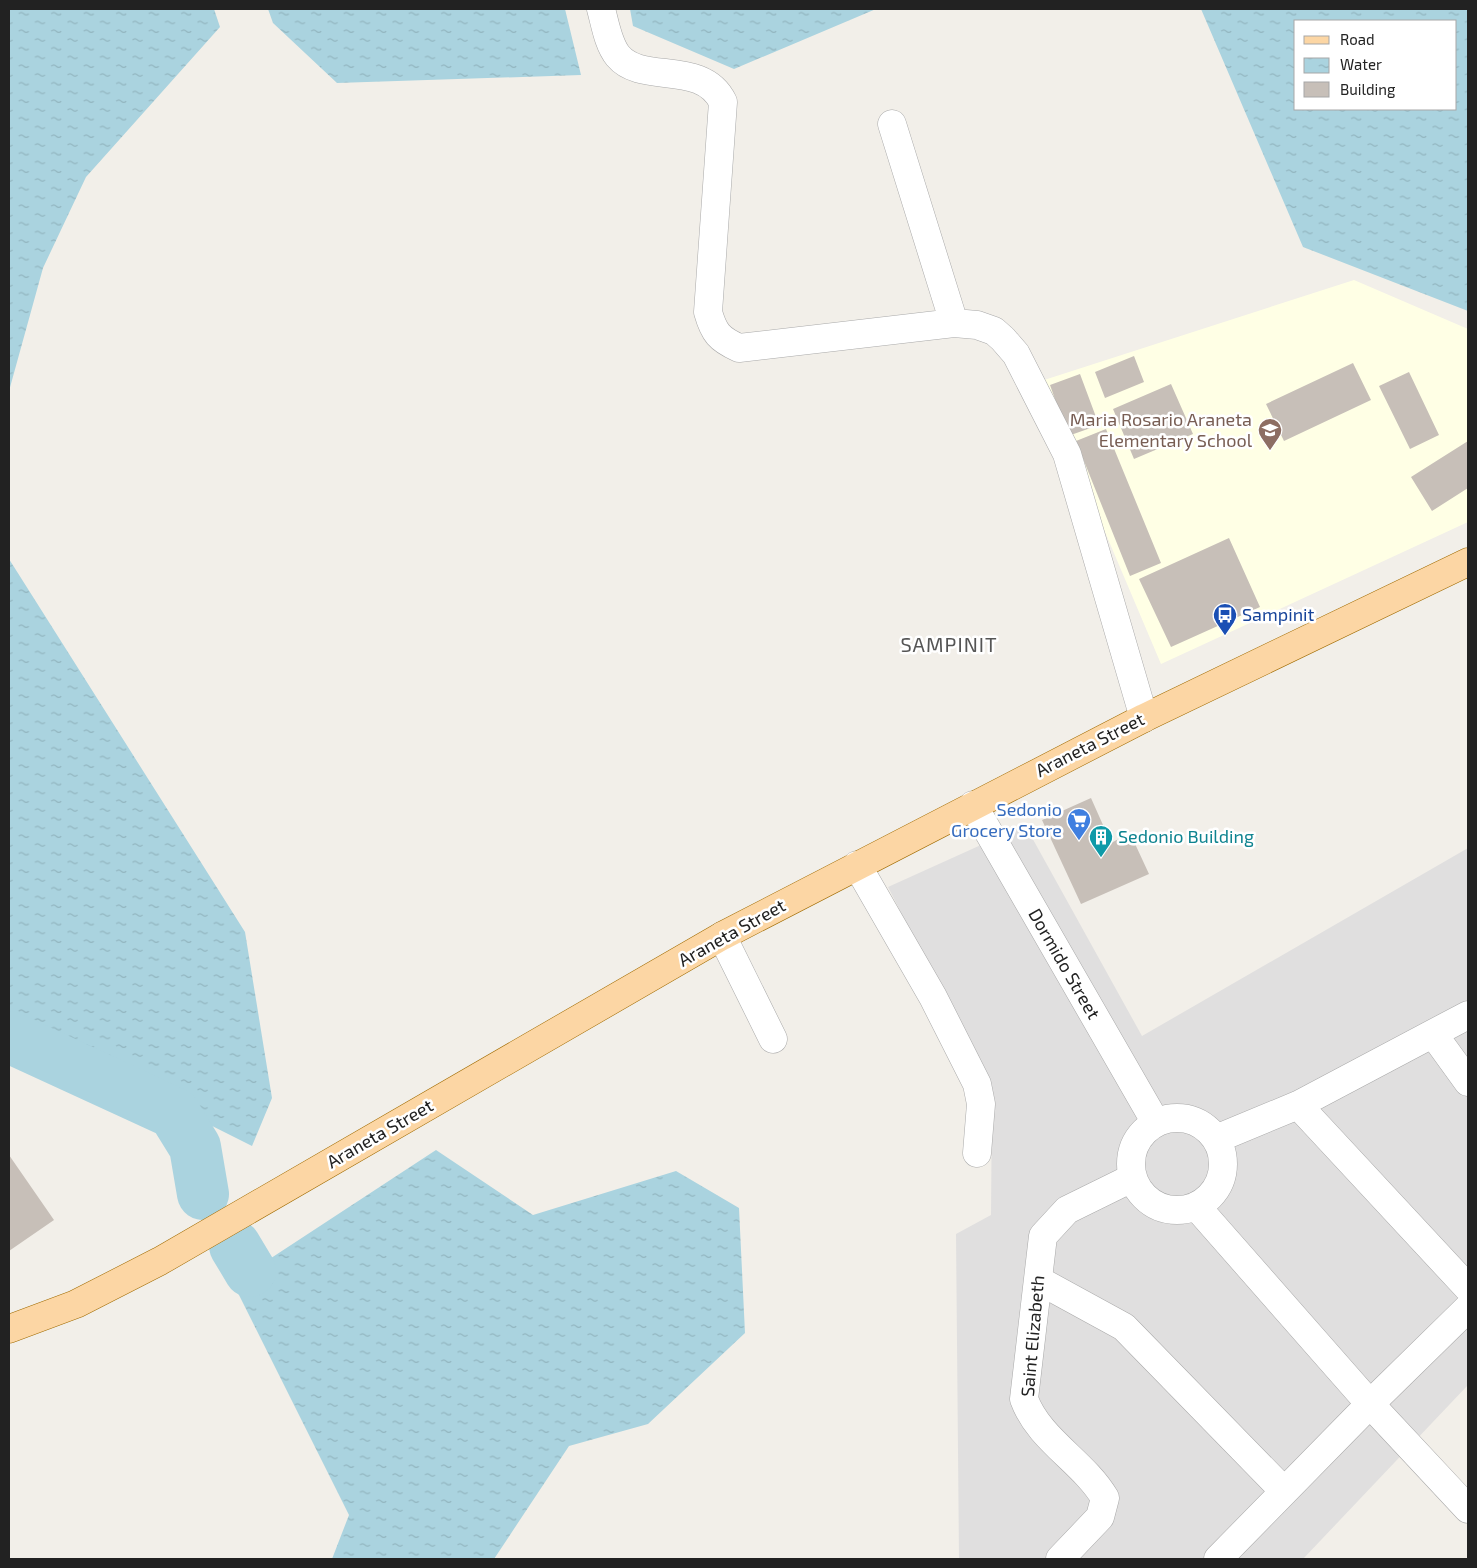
<svg xmlns="http://www.w3.org/2000/svg" width="1477" height="1568" viewBox="0 0 1477 1568" font-family="'Exo 2',sans-serif">
<defs>
<pattern id="water-ripples" width="26" height="14" patternUnits="userSpaceOnUse" patternTransform="scale(1.25)"><rect width="26" height="14" fill="#aad3df"/><path d="M2 4q2-2 4 0t4 0M15 11q2-2 4 0t4 0" fill="none" stroke="#92b5bf"/></pattern>
</defs>
<rect width="100%" height="100%" fill="#f2efe9"/>
<!-- residential -->
<path fill="#e0dfdf" d="M1025,825l117,211 326,-188v537l-165,174h-344l-3,-325 35,-19 1,-123 -104,-205z"/>
<!-- education -->
<path fill="#ffffe5" d="M1354,280l114,49v193l-307,142 -120,-283z"/>
<!-- water -->
<path fill="url(#water-ripples)" fill-rule="evenodd" d="M9,9h205l6,18 -134,150 -43,91 -34,123z
M268,9h297l16,66 -244,8 -64,-60z
M630,9h246l-142,60 -101,-43z
M1201,9h267v302l-165,-64zM1456,21v88h-160v-88z
M9,559l236,373 27,166 -20,48 -243,-122z
M436,1150l97,65 143,-44 63,37 6,125 -97,91 -79,22 -75,113h-162l17,-44 -116,-232z"/>
<g fill="none" stroke-linecap="round" stroke-linejoin="round">
<!-- river -->
<path stroke="#aad3df" stroke-width="52" d="M9,1037l165,76 21,34 8,47
M235,1246l15,25"/>
</g>
<!-- building -->
<path fill="#c7bfb8" d="M1134,356l10,26 -39,16 -10,-26z
M1353,363l18,37 -87,41 -18,-37z
M1409,372l30,63 -29,14 -31,-63z
M1080,374l19,51 -31,11 -18,-51z
M1171,384l22,50 -59,25 -21,-50z
M1106,429l55,134 -31,13 -54,-135z
M1468,441v47l-36,23 -21,-34z
M1229,538l31,69 -89,40 -32,-68z
M1091,798l20,45 19,-10 19,41 -68,30 -39,-84z
M9,1155l45,65 -45,31z"/>
<g fill="none" stroke-linecap="round" stroke-linejoin="round">
<!-- minor casing -->
<g stroke="#a9a9a9" stroke-width="29">
<path id="minor" d="M601,9c4,14 7,35 17,47 24,29 84,3 105,46l-15,210c6,21 11,27 31,36l215,-25 23,2 17,6 9,8 13,15 51,100 77,264
M892,124l62,199
M973,805l183,318
M857,865l76,132 44,87 4,20 -4,49
M722,936l51,103
M1434,1035l34,47
M1298,1105l170,183
M1131 1164a46 46 0 1 1 92 0a46 46 0 1 1-92 0Z
M1216,1139l82,-34 170,-90
M1196,1206l174,198 98,105
M1038,1280l86,47 160,164
M1060,1559l40,-42 5,-19c-22,-37 -66,-58 -81,-99l19,-163 24,-26 65,-32
M1218,1559l152,-155 98,-96"/>
</g>
<!-- major casing -->
<g stroke="#a06b00" stroke-width="29">
<path id="major" d="M9,1329l67,-25 84,-43 562,-325 422,-218 324,-156"/>
</g>
<!-- minor -->
<use href="#minor" stroke="#fff" stroke-width="28"/>
<!-- major -->
<use href="#major" stroke="#fcd6a4" stroke-width="28"/>
</g>
<!-- icons -->
<defs>
<g id="school-pin" transform="scale(1.25)"><path d="M0 17L-7.5 6A9.5 9.5 0 1 1 7.5 6Z" fill="#8d6e63" stroke="#fff"/><path d="M0-5L7-2L0 1L-7-2ZM-4 1L0 2.5L4 1V4Q0 6-4 4Z" fill="#fff"/></g>
<g id="bus-pin" transform="scale(1.25)"><path d="M0 17L-7.5 6A9.5 9.5 0 1 1 7.5 6Z" fill="#1a4fb4" stroke="#fff"/><path d="M-5-6H5V4H4V6H2V4H-2V6H-4V4H-5ZM-3.5-4V0h7V-4ZM-3.5 1.2v1.5H-2V1.2ZM2 1.2v1.5H3.5V1.2Z" fill="#fff"/></g>
<g id="supermarket-pin" transform="scale(1.25)"><path d="M0 17L-7.5 6A9.5 9.5 0 1 1 7.5 6Z" fill="#3f7fe0" stroke="#fff"/><path d="M-6-5.5h2.5l.6 2H6L4.5 2H-2.5L-4.4-4H-6ZM-1.5 3.2a1.3 1.3 0 1 0 .1 0ZM3 3.2a1.3 1.3 0 1 0 .1 0Z" fill="#fff"/></g>
<g id="building-pin" transform="scale(1.25)"><path d="M0 17L-7.5 6A9.5 9.5 0 1 1 7.5 6Z" fill="#0f9aa8" stroke="#fff"/><path d="M-4-6H4V6H1V3H-1V6H-4ZM-2.5-4.3h1.7v1.8h-1.7ZM.8-4.3h1.7v1.8H.8ZM-2.5-1h1.7V.8h-1.7ZM.8-1h1.7V.8H.8Z" fill="#fff"/></g>
</defs>
<g fill-rule="evenodd">
<use href="#school-pin" x="1270" y="430"/>
<use href="#bus-pin" x="1225" y="615"/>
<use href="#supermarket-pin" x="1079" y="820"/>
<use href="#building-pin" x="1101" y="837"/>
</g>
<g text-anchor="middle" stroke-width="5" stroke-linejoin="round" paint-order="stroke">
<!-- education labels -->
<g font-size="18" fill="#785e54" stroke="#fff" text-anchor="end">
<text x="1252" y="426">Maria Rosario Araneta<tspan x="1252" dy="21">Elementary School</tspan></text>
</g>
<!-- transit labels -->
<g font-size="18" fill="#164399" stroke="#fff" text-anchor="start">
<text x="1242" y="621">Sampinit</text>
</g>
<!-- street labels -->
<g font-size="18" fill="#222" stroke="#fff">
<text transform="translate(1090 745) rotate(-27)" y="6">Araneta Street</text>
<text transform="translate(732 933) rotate(-29)" y="6">Araneta Street</text>
<text transform="translate(1064 964) rotate(60)" y="6">Dormido Street</text>
<text transform="translate(380 1134) rotate(-30)" y="6">Araneta Street</text>
<text transform="translate(1033 1336) rotate(-85)" y="6">Saint Elizabeth</text>
</g>
<!-- shop labels -->
<g font-size="18" fill="#366cbe" stroke="#fff" text-anchor="end">
<text x="1062" y="816">Sedonio<tspan x="1062" dy="21">Grocery Store</tspan></text>
</g>
<!-- culture labels -->
<g font-size="18" fill="#0d838f" stroke="#fff" text-anchor="start">
<text x="1118" y="843">Sedonio Building</text>
</g>
<!-- quarter labels -->
<g font-size="20" letter-spacing="1" fill="#555" stroke="#fff">
<text x="949" y="652">SAMPINIT</text>
</g>
</g>
<!-- border -->
<rect width="1477" height="1568" fill="none" stroke="#222222" stroke-width="20"/>
<!-- legend -->
<rect x="1294" y="20" width="162" height="90" fill="#ffffff" stroke="#a7a7a7"/>
<rect x="1304" y="36" width="25" height="8" fill="#fcd6a4" stroke="#a7a7a7"/>
<text x="1340" y="45" font-size="15" fill="#222222">Road</text>
<rect x="1304" y="58" width="25" height="15" fill="url(#water-ripples)" stroke="#a7a7a7"/>
<text x="1340" y="70" font-size="15" fill="#222222">Water</text>
<rect x="1304" y="82" width="25" height="15" fill="#c7bfb8" stroke="#a7a7a7"/>
<text x="1340" y="95" font-size="15" fill="#222222">Building</text>
</svg>
